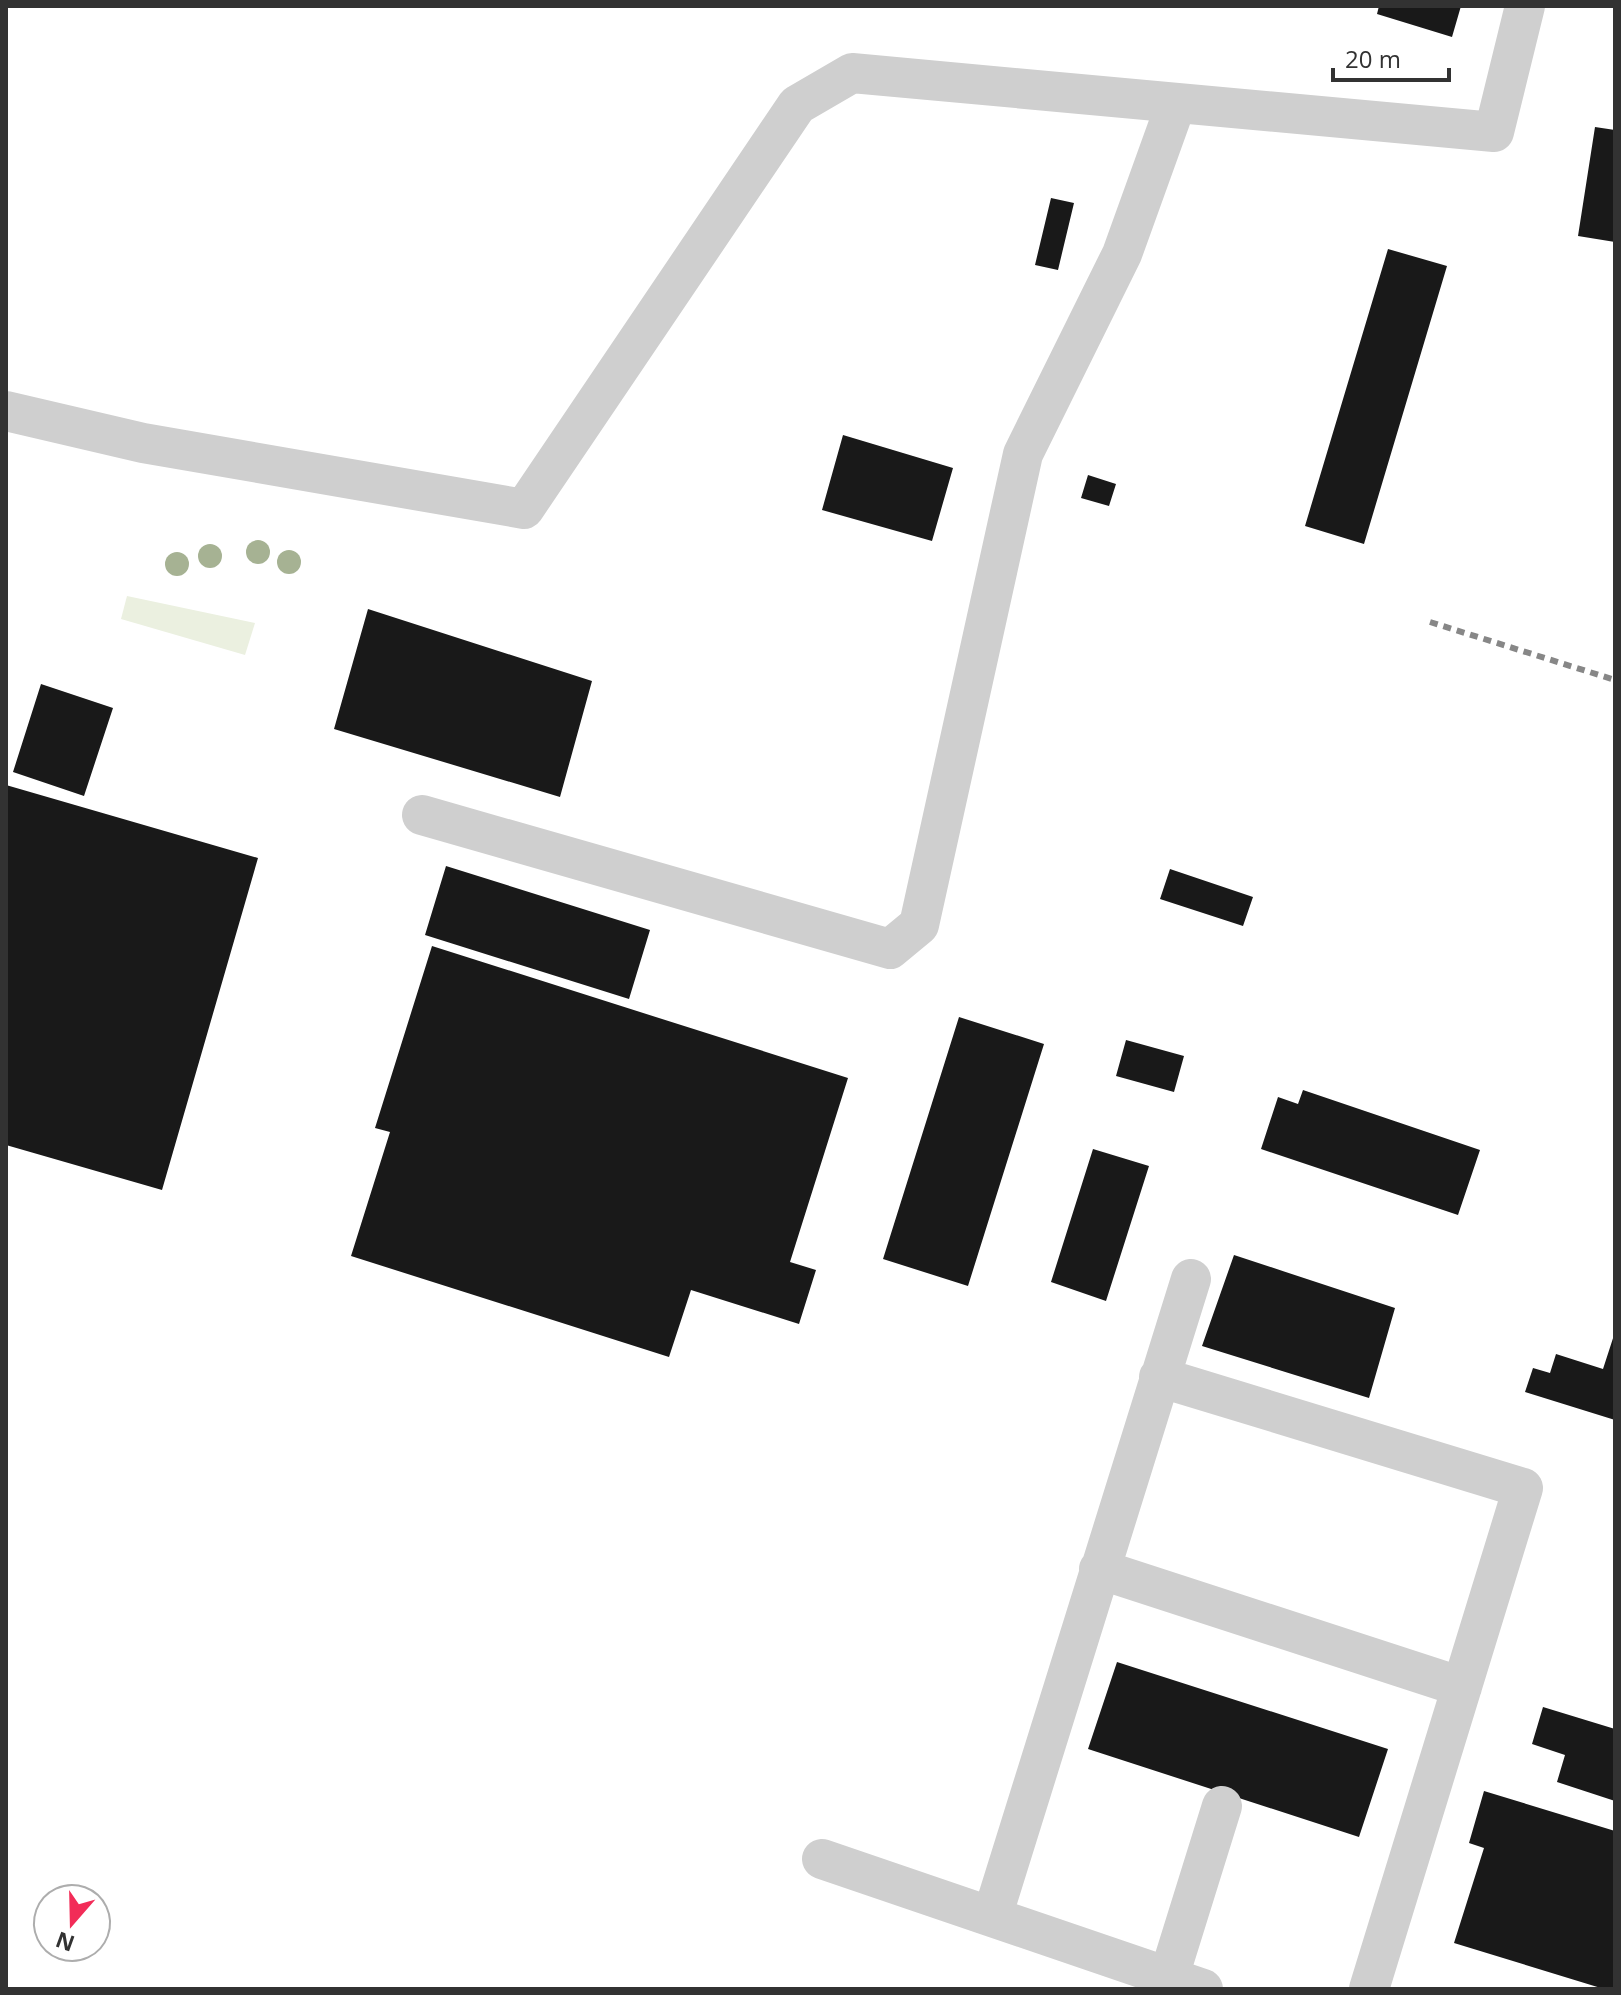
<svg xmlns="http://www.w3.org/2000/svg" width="1621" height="1995" viewBox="0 0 1621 1995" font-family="'Open Sans',sans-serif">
<rect width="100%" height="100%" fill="#fff"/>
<!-- green -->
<path fill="#ebf0e0" d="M127,596l128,27 -10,32 -124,-36z"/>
<!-- building -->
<path fill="#191919" d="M1379,6h82l-9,31 -75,-23z
M1595,127l20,3v112l-37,-6z
M1051,198l23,5 -16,67 -23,-5z
M1388,249l59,17 -83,278 -59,-18z
M843,435l110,33 -21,73 -110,-31z
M1088,475l28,9 -7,22 -28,-8z
M368,609l224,72 -32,116 -226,-68z
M41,684l72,24 -29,88 -71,-24z
M6,785l252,73 -96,332 -156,-45z
M446,866l204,64 -21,69 -204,-64z
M1170,869l83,28 -10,29 -83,-27z
M432,946l416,132 -58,184 26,8 -17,54 -108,-34 -22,67 -318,-101 39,-124 -15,-4z
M959,1017l85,27 -76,242 -85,-27z
M1126,1040l58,16 -10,36 -58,-16z
M1303,1090l177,60 -22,65 -197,-66 17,-52 20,7z
M1093,1149l56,17 -43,135 -55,-19z
M1234,1255l161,53 -26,90 -167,-52z
M1615,1332v88l-90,-28 8,-24 17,5 6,-19 47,15z
M1117,1662l271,87 -29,88 -271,-88z
M1543,1707l72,22v72l-58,-19 8,-27 -33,-11z
M1484,1791l131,40v158h-11l-150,-46 30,-95 -15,-5z"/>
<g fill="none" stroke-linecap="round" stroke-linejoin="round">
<!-- minor -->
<path stroke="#cfcfcf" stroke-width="40" d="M6,411l137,32 381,66 273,-404 55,-32 642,59 31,-126
M422,815l468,134 29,-24 104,-471 99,-200 54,-150
M1159,1377l364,111 -154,501
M1099,1569l363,118
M822,1859l381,130
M992,1917l199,-638
M1165,1989l57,-183"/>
<!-- rail -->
<path stroke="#878787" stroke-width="6" stroke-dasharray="8 6" stroke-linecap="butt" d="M1430,622l185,58"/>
</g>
<!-- trees -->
<g fill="#a6b293">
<circle cx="258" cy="552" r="12"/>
<circle cx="210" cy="556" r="12"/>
<circle cx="289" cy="562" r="12"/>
<circle cx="177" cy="564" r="12"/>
</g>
<!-- border -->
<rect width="1621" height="1995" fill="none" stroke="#323232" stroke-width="16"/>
<!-- north arrow -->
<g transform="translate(72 1923) rotate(200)"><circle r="38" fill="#ffffff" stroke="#adadad" stroke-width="2"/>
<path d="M0-6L14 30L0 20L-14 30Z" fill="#f22c58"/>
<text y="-12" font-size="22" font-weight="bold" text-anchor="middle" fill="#323232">N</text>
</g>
<!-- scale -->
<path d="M1333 68v12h116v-12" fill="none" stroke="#323232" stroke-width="4"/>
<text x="1345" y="68" font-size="24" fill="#323232" stroke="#ffffff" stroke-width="6" paint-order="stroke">20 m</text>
</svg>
